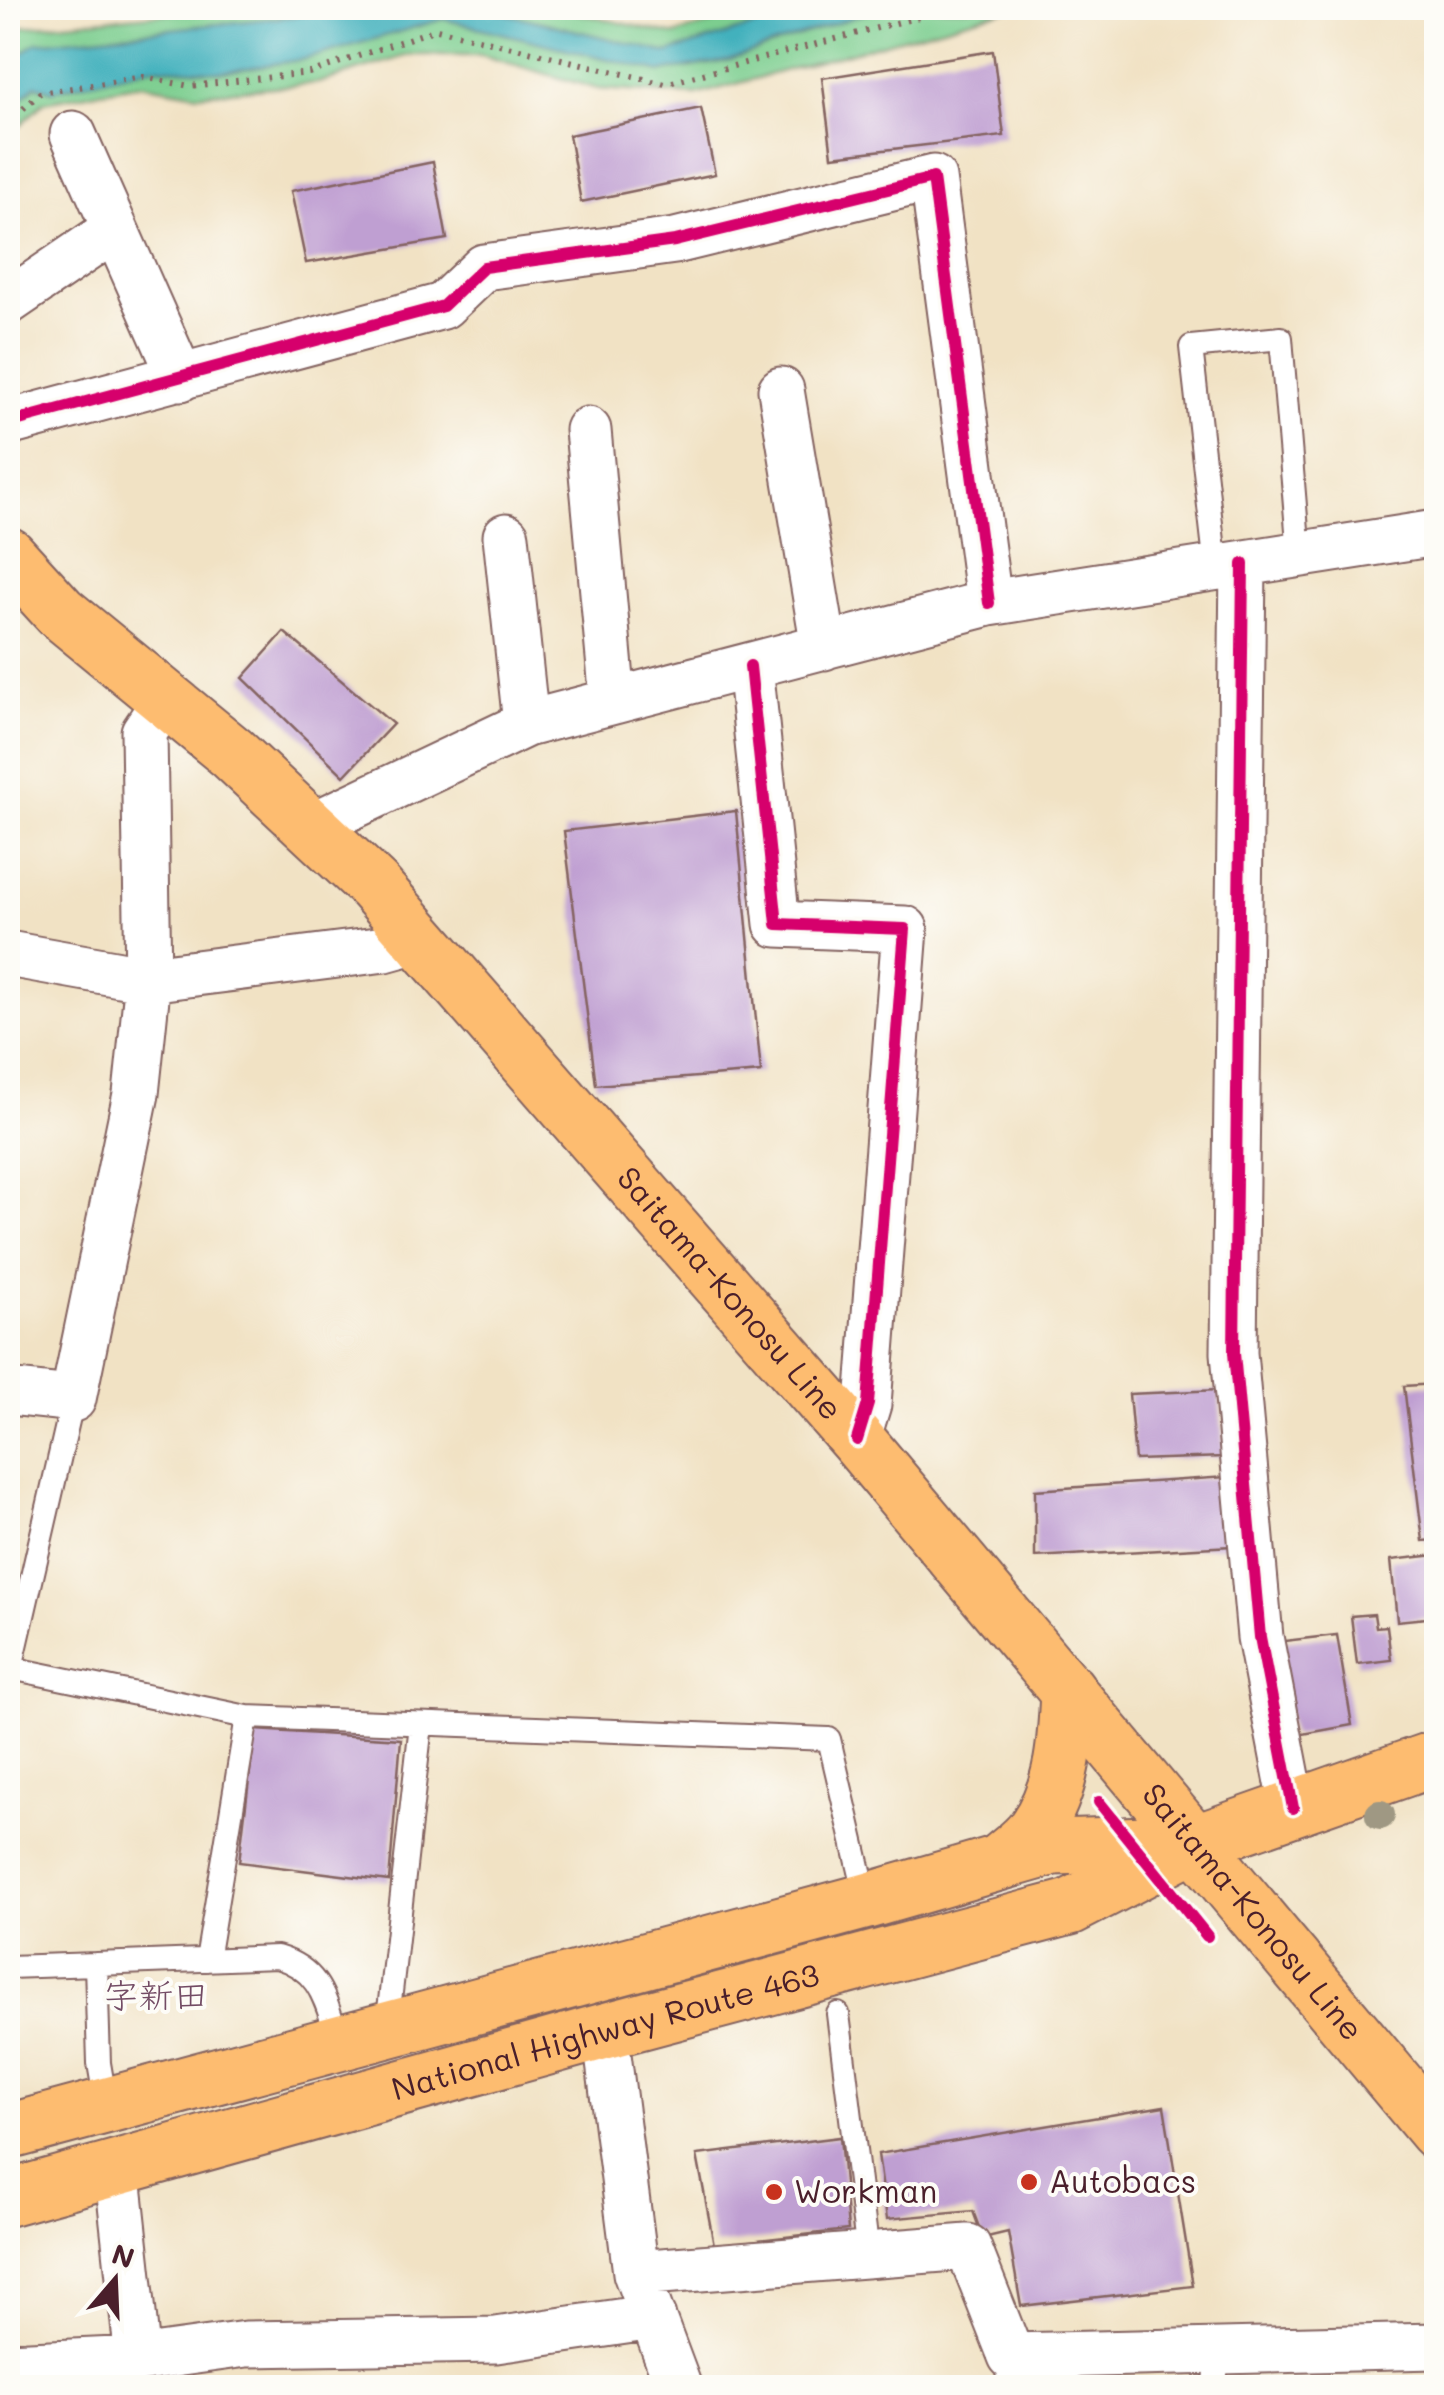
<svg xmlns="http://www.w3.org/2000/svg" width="1444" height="2395" viewBox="0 0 1444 2395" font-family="Mali,'Klee One',sans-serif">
<rect width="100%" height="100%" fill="#fdfcf7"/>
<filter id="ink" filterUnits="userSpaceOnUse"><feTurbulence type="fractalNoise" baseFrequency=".01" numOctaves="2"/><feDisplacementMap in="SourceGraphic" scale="20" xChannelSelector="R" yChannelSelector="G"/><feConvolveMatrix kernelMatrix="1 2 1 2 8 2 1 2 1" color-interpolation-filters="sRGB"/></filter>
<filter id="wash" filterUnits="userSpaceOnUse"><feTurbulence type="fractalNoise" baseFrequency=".0048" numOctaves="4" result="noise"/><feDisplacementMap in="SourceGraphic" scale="40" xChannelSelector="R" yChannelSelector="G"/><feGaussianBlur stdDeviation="2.25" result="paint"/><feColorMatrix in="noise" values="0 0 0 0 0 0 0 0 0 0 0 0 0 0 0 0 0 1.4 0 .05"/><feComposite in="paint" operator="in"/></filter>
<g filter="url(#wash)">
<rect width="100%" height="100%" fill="#f1e2c4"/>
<!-- green -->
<path fill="#7cce8f" stroke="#63765d" stroke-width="2.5" d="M223,8h332l120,27 83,-27h254l-316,87 -98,-6 -117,-34h-72l-91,28 -120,11 -57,-10 -97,18 -36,35v-96l15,-14z"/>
<!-- water -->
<path fill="#42b1bd" stroke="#466874" stroke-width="2.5" d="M372,8h112l183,45 145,-45h68l-153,53 -66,11 -218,-53 -137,40 -84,13 -68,-5 -102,24 -16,-6 -28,26v-37l6,-7 -2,-7 24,-17z"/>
<g id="blocks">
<!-- building -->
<path fill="#bf9fd2" d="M993,51l11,85 -172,20 -10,-78z
M701,108l14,66 -134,28 -12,-67z
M433,162l14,77 -141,24 -15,-72z
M284,632l109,92 -49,52 -101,-98z
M736,811l25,261 -165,13 -32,-254z
M8,994h6l-3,96h-3z
M1436,1384v156l-13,1 -19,-155z
M1219,1390l5,67 -89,3 -6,-66z
M1226,1477l6,69 -197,11v-67z
M1436,1555v62l-39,4 -6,-61z
M1374,1614l2,13 11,-1 4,34 -34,4 -6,-48z
M1337,1635l15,90 -60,11 -17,-94z
M255,1730l146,9 -12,142 -150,-19z
M1164,2106l29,180 -172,20 -13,-74 -25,6 -10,-27 -86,8 -9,-65z
M840,2137l8,93 -134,15 -17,-90z"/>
</g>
</g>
<g filter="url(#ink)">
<use href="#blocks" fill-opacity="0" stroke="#846361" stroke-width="2.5"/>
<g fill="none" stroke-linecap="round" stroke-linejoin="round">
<!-- service casing -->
<g stroke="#846361" stroke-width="26">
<path id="service" d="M1216,568l-25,-221 90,-9 18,216
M73,1399l-62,269 236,49 582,22 38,162
M207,1960l40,-243
M96,1964l181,-7c45,13 48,45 62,84
M8,1967l88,-3 3,99 7,41
M838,2014l30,240
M387,2028l34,-304
M1007,2388l4,-32
M1214,2388l5,-36"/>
</g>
<!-- minor casing -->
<g stroke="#846361" stroke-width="49">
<path id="minor" d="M73,134l108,244
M8,302l107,-73
M781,390l43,257
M8,423l435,-117 41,-39 191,-26 258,-63 56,425
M588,430l25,271
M506,536l20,188
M1243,564l-9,789 26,284 33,171
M750,666l27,258 128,5 -37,475 -11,36
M311,826l215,-102 463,-121 447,-70
M8,954l140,25 -4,-247 22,-33
M8,1392l65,7 63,-305 12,-115 237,-30 36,-10
M605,2031l31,242 43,115
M117,2167l21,192
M636,2273l332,-26 43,109 425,-10
M8,2365l130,-6 108,-15 250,-4 157,-23"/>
</g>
<!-- primary casing -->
<g stroke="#846361" stroke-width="59">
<g id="primary">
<path id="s1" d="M8,555l52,57 172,141 142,133 483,554 579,691"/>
</g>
</g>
<!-- trunk casing -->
<g stroke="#846361" stroke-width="59">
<g id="trunk">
<path d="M1000,1862c11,-10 27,-21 35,-33 29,-41 31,-91 33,-139"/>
<path d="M8,2132l859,-231 187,-54 127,-4"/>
<path id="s2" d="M8,2198l597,-167 465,-124 124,-64 242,-85"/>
</g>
</g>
<!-- path -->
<path stroke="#846361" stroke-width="6" stroke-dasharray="2.5 8" stroke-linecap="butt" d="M8,123l32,-30 103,-16 47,9 119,-13 128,-44 228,55 288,-76"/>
<!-- service -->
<use href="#service" stroke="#fff" stroke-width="22"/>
<!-- minor -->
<use href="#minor" stroke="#fff" stroke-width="45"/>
<!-- primary -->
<use href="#primary" stroke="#fdbc70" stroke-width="55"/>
<!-- trunk -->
<use href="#trunk" stroke="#fdbc70" stroke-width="55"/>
<!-- cycleway casing -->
<g stroke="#fdfcf7" stroke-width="19">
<path id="cycleway" d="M8,423l435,-117 41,-39 191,-26 258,-63 56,425
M1243,564l-9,789 26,284 33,171
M750,666l27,258 128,5 -37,475 -11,36
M1099,1802l108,134"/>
</g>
<!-- cycleway -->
<use href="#cycleway" stroke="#d6006c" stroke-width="12"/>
</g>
<!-- trees -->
<circle fill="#9f9883" cx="1380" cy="1815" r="15"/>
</g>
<!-- markers -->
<g fill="#c8321e" stroke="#fdfcf7" stroke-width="4">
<circle cx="1029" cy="2182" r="10"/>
<circle cx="774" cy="2192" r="10"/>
</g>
<g text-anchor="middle" stroke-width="8" stroke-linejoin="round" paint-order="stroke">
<!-- street labels -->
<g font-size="32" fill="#4a1f2b" stroke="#fdfcf7">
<text dy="11" stroke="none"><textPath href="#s1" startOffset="1035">Saitama-Konosu Line</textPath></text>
<text dy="11" stroke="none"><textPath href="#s1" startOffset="1845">Saitama-Konosu Line</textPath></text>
<text dy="11" stroke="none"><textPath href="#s2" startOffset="620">National Highway Route 463</textPath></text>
</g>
<!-- poi labels -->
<g font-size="32" fill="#4a1f2b" stroke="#fdfcf7" text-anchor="start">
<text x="1049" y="2193">Autobacs</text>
<text x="794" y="2203">Workman</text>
</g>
<!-- neighbourhood labels -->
<g font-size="35" fill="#734c65" stroke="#fdfcf7">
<text x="156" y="2008">字新田</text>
</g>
</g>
<!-- margin -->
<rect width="1444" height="2395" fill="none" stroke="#fdfcf7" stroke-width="40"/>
<!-- north arrow -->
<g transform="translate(115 2280) rotate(19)" stroke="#fdfcf7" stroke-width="8" paint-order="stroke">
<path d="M0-8L18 38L0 25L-18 38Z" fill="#4a1f2b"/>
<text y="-15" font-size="28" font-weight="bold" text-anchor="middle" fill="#4a1f2b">N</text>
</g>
</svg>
